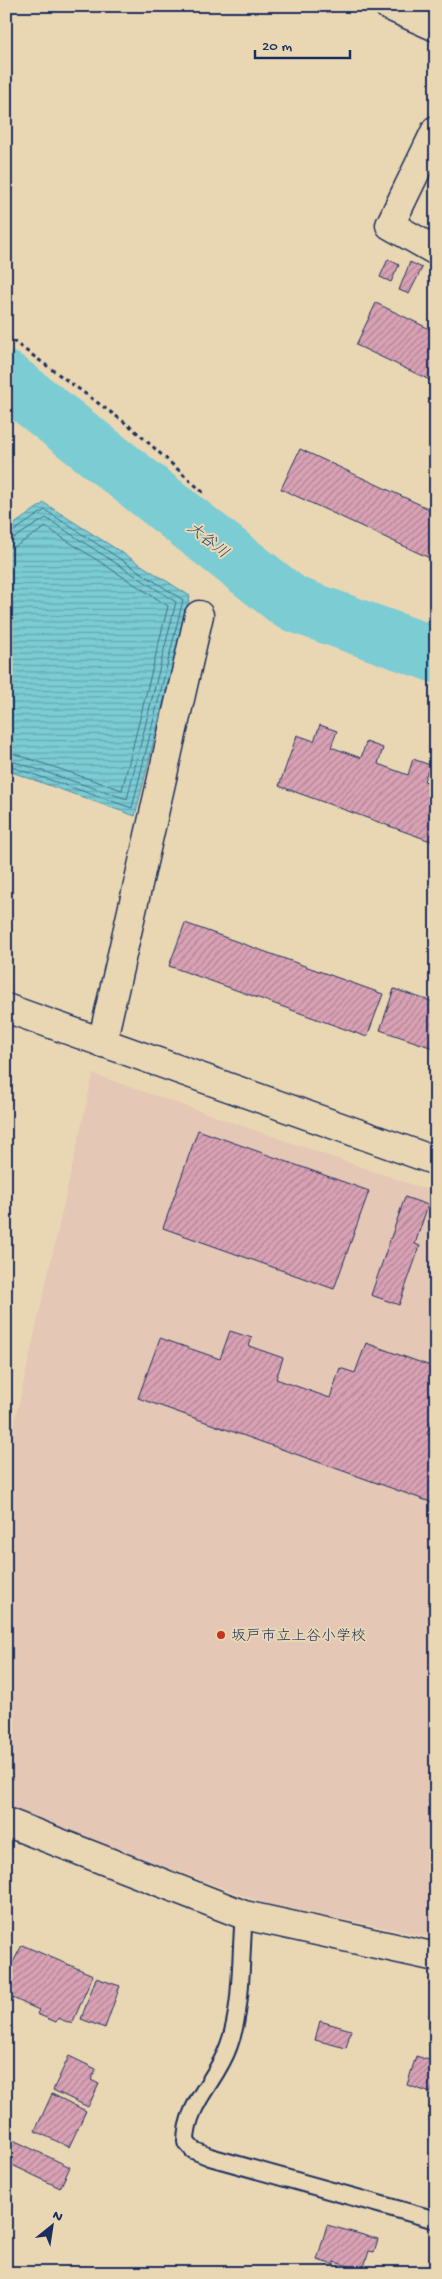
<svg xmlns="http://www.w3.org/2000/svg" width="442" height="2279" viewBox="0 0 442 2279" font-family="'Gochi Hand','Klee One',sans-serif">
<defs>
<pattern id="water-rules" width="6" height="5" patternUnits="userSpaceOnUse" patternTransform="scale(1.25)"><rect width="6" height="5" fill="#7bccd3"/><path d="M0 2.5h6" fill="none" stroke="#64a6ae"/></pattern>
<pattern id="building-hatch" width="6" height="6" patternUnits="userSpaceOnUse" patternTransform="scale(1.25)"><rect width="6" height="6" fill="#d9a2b4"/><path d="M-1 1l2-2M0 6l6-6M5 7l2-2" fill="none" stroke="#af8496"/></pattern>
</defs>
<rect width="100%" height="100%" fill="#e9d7b4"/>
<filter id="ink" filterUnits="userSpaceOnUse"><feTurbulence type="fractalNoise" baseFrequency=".02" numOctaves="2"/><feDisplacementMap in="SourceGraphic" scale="10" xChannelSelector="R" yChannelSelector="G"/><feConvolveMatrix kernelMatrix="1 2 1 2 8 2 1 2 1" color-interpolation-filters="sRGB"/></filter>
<g filter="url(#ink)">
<!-- built -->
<path fill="#e4c7b4" d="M93,1074l343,119v745l-169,-34 -261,-95v-348z"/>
<!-- water -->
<path fill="url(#water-rules)" stroke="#558da4" d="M44,503l146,93 -55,220 -129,-46v-240z"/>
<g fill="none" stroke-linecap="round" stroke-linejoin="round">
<!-- shore -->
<path stroke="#416e8d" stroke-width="1" d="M6,534l5,-1 34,-23 138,90 -51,208 -126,-43
M6,540l8,-2 32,-20 130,84 -49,197 -121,-40
M6,548l10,-2 30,-19 122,79 -46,184 -116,-39"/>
<!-- river -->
<path stroke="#7bccd3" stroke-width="56" d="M6,379l285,224 145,52"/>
</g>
<!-- building -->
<path fill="url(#building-hatch)" stroke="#1b2f5e" d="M388,259l11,6 -8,17 -11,-5z
M410,262l12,6 -13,26 -10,-4z
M376,303l60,29v51l-80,-38z
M300,449l136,63v49l-155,-72z
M320,725l17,6 -6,16 30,11 5,-16 17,6 -5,16 30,11 5,-16 17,6 -6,16 12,4v58l-157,-57 18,-51 17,6z
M185,923l198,71 -16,43 -198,-71z
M394,989l42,14v46l-56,-19z
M198,1130l171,61 -35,98 -171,-61z
M405,1197l23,8 -13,39 5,2 -21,59 -28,-10z
M230,1331l22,7 -3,8 34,12 -7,21 54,19 10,-30 15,5 11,-30 70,25v40l-9,26 6,3 3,-9v76l-298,-106 22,-60 60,21z
M22,1945l71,30 -21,49 -14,-6 -2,4 -19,-8 2,-4 -33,-15v-19z
M96,1978l24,8 -15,42 -24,-9z
M320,2021l31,9 -5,18 -31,-8z
M436,2048v34h-2l-3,11 -24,-8 9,-29 16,5z
M69,2056l27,13 -5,11 8,4 -11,23 -35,-17z
M52,2094l34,17 -17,36 -34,-16z
M9,2138l61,29 -10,21 -54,-26v-17z
M327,2225l51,14 -4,13 -5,-1 -6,19 -29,-8v3l-17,-5z
M430,2259l6,1v13h-9z"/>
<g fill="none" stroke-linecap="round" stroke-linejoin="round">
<!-- service casing -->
<g stroke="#1b2f5e" stroke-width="20">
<path id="service" d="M244,1915c-4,42 -1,92 -15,130 -12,36 -43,58 -43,97l7,8 17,7 226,63"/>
</g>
<!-- minor casing -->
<g stroke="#1b2f5e" stroke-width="31">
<path id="minor" d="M389,6l47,21
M436,130l-46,95 46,26
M102,1043l97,-428
M6,1822l238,93 192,42"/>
</g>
<!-- tertiary casing -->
<g stroke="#1b2f5e" stroke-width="31">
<path id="tertiary" d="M6,1008l430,153"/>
</g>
<!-- path -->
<path stroke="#1b2f5e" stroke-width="3" stroke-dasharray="4 4" stroke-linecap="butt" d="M6,336l125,91 74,67"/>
<!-- service -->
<use href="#service" stroke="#e9d7b4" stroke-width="16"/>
<!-- minor -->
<use href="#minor" stroke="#e9d7b4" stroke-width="28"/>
<!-- tertiary -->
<use href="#tertiary" stroke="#e9d7b4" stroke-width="28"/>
</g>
</g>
<!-- markers -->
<circle fill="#c8321e" stroke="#e9d7b4" stroke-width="2" cx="221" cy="1635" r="5"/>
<g text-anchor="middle" stroke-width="4" stroke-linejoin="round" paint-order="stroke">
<!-- poi labels -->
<g font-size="15" fill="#1b2f5e" stroke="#e9d7b4" text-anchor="start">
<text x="231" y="1640">坂戸市立上谷小学校</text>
</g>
<!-- water labels -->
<g font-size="16" font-style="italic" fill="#294770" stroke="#e9d7b4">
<text transform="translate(209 539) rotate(38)" y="6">大谷川</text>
</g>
</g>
<!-- margin -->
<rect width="442" height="2279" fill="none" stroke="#e9d7b4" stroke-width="25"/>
<rect x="12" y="12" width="417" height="2254" fill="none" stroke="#1b2f5e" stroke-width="2" filter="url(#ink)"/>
<!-- north arrow -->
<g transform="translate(52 2226) rotate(30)" stroke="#e9d7b4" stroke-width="4" paint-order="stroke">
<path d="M0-4L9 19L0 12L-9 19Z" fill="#1b2f5e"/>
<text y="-8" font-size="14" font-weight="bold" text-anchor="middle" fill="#1b2f5e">N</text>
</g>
<!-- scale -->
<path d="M255 50v8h95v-8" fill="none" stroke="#1b2f5e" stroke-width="2.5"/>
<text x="262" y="50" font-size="15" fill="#1b2f5e" stroke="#e9d7b4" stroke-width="4" paint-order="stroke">20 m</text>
</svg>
